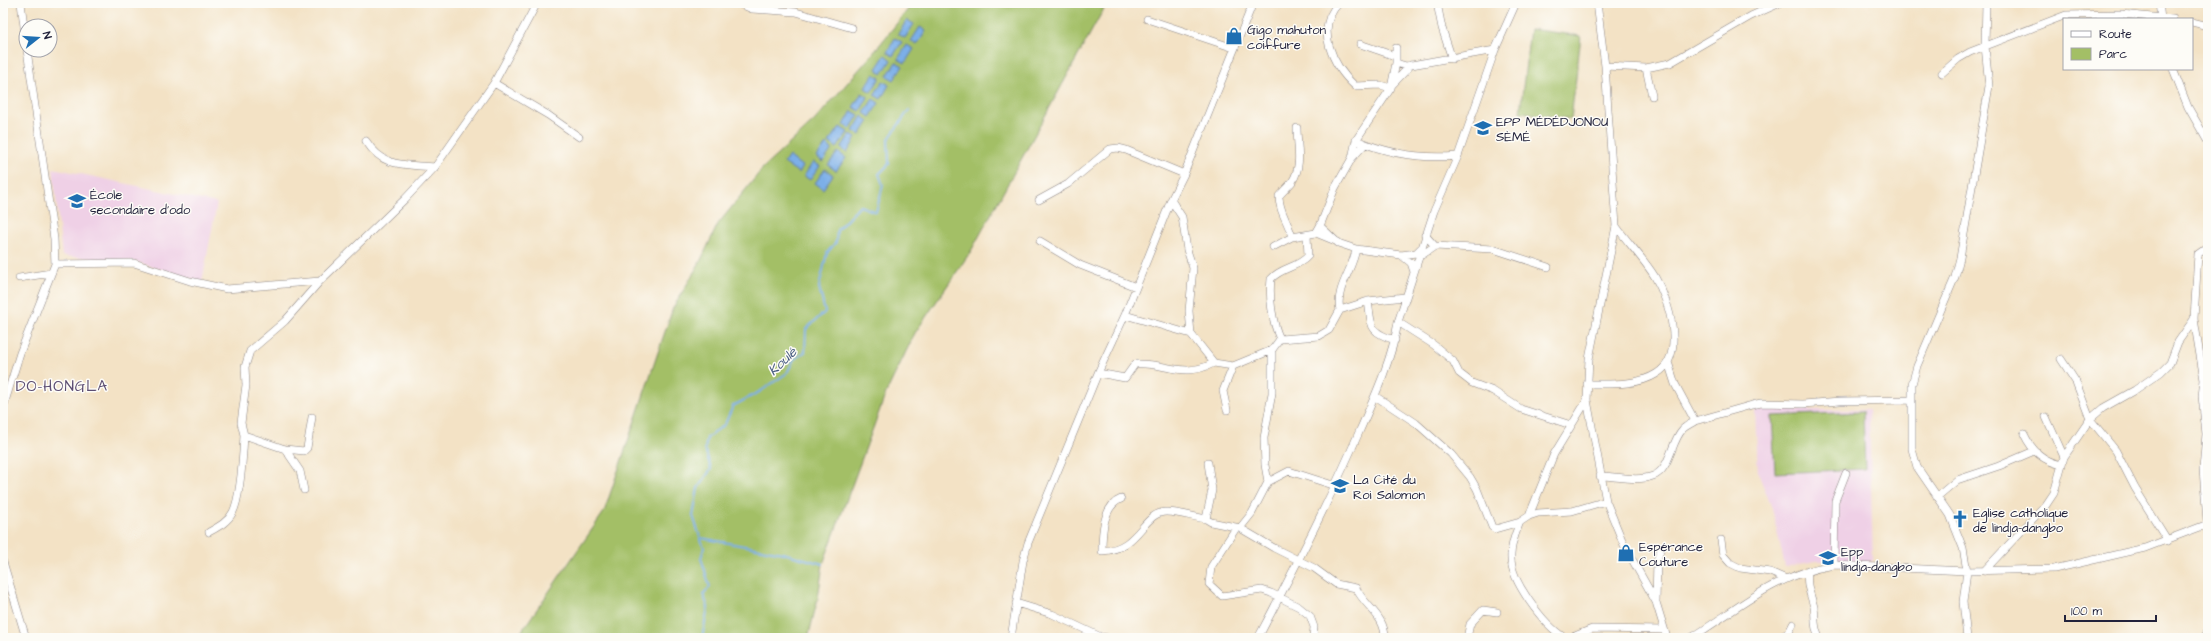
<svg xmlns="http://www.w3.org/2000/svg" width="2211" height="641" viewBox="0 0 2211 641" font-family="'Architects Daughter',sans-serif">
<rect width="100%" height="100%" fill="#fdfcf7"/>
<filter id="ink" filterUnits="userSpaceOnUse"><feTurbulence type="fractalNoise" baseFrequency=".025" numOctaves="2"/><feDisplacementMap in="SourceGraphic" scale="8" xChannelSelector="R" yChannelSelector="G"/><feConvolveMatrix kernelMatrix="1 2 1 2 8 2 1 2 1" color-interpolation-filters="sRGB"/></filter>
<filter id="wash" filterUnits="userSpaceOnUse"><feTurbulence type="fractalNoise" baseFrequency=".012" numOctaves="4" result="noise"/><feDisplacementMap in="SourceGraphic" scale="16" xChannelSelector="R" yChannelSelector="G"/><feGaussianBlur stdDeviation="0.9" result="paint"/><feColorMatrix in="noise" values="0 0 0 0 0 0 0 0 0 0 0 0 0 0 0 0 0 1.4 0 .05"/><feComposite in="paint" operator="in"/></filter>
<g filter="url(#wash)">
<rect width="100%" height="100%" fill="#f3e2c5"/>
<!-- built -->
<path fill="#efd0e6" d="M53,168l164,35 -15,79 -66,-20 -74,-6z
M1755,410h114l4,151h-58l-30,6 -13,-59 -14,-35z"/>
<!-- green -->
<path fill="#a3bf66" stroke="#627050" d="M913,3h194l-136,248 -56,82 -29,60 -63,171 -5,34 -10,40h-291l87,-126 69,-204 27,-46 18,-38 45,-56 52,-48 55,-63z
M1530,29l51,7 -10,83 -51,-7z
M1863,412l2,57 -90,4 -3,-57z"/>
<!-- water -->
<path fill="#7cafe8" stroke="#4f6892" d="M907,20l7,4 -9,14 -7,-4z
M920,27l6,4 -9,14 -6,-4z
M895,38l7,4 -9,14 -6,-4z
M907,45l7,4 -9,14 -7,-4z
M885,55l6,5 -9,14 -6,-5z
M896,62l7,4 -9,14 -7,-4z
M874,74l6,4 -9,14 -6,-4z
M883,81l6,4 -8,14 -7,-4z
M862,93l6,4 -8,14 -7,-4z
M873,99l6,4 -9,14 -6,-4z
M852,111l7,4 -9,14 -6,-4z
M862,116l7,5 -9,14 -7,-4z
M840,127l8,5 -11,16 -8,-6z
M850,134l6,4 -9,15 -6,-5z
M826,144l6,5 -9,13 -6,-5z
M838,152l8,6 -10,13 -8,-6z
M789,156l14,11 -4,6 -15,-10z
M813,162l7,4 -10,14 -6,-4z
M825,169l8,6 -10,14 -8,-6z"/>
<g fill="none" stroke-linecap="round" stroke-linejoin="round">
<!-- stream -->
<path stroke="#7cafe8" stroke-width="2" d="M701,538l82,15 40,11
M702,638l6,-31 -5,-13 7,-7 -9,-29 3,-10 -11,-32 5,-28 13,-19 -6,-20 2,-11 18,-14 8,-18 28,-15 26,-18 7,-14 11,-7 1,-23 19,-17 -6,-25 8,-34 9,-11 1,-12 23,-24 16,6 7,-27 -4,-11 10,-10 -1,-24 21,-30"/>
</g>
</g>
<g filter="url(#ink)">
<g fill="none" stroke-linecap="round" stroke-linejoin="round">
<!-- minor casing -->
<g stroke="#8a8280" stroke-width="8">
<path id="minor" d="M21,3l5,39
M738,3l14,6 44,3 56,16
M1339,3c-25,25 -6,63 16,83l25,-1 11,3
M1361,3h1
M1437,3l5,25 10,31
M1597,3l8,63 11,160 -27,133 -2,41 19,101 18,44 32,57 11,36
M2159,3l2,16
M1147,19l87,29
M2192,22l16,4
M1360,44l35,12
M1396,63l10,3 89,-16
M1605,66l41,2 24,-5 81,-47 29,-13
M1646,68l6,28
M2173,69l15,38 20,35
M1942,73l16,-14 12,-7 96,-37 55,-1 52,5
M494,83l54,32 31,22
M1391,86l20,-21
M1356,140c32,14 67,19 102,16
M366,141c18,28 39,23 69,26
M1352,158l13,-14
M1039,200l29,-16 42,-35 8,-1 8,2 58,24
M1171,200l11,17 5,33 6,18 -4,43 2,23 23,29 19,3
M1320,226l15,-38 17,-30 4,-18 35,-52 5,-25v-15
M1316,233l22,9
M1425,235l10,11 58,3 55,18
M1292,237c-4,-16 -13,-25 -13,-41 4,-5 9,-9 13,-14 11,-17 5,-36 5,-54
M1040,241l40,24 56,22
M1273,247l19,-10 24,-4 4,-7 18,17 18,6 45,6 15,-2 5,-5
M2208,247l-10,7 -4,65 10,61 -2,16 4,38 -3,35 5,65
M1401,255l10,8 3,9
M1419,257l16,-11
M55,264l79,-1 56,18 37,8 93,-8
M19,278l32,-5
M1368,301c4,25 0,31 27,39
M1340,310c-5,-22 13,-40 16,-61
M1125,315l66,19
M1398,322l36,23 19,16 6,12 13,10 21,8 28,18 50,16
M1280,339c-8,-17 -11,-42 -9,-60 10,-12 27,-11 37,-23l-1,-21
M2061,359l15,23 14,37 26,32 19,37 33,53
M1668,362l7,22 20,37
M1098,373l27,5 10,-14c31,-2 47,15 79,-1
M1587,384c22,0 50,2 69,-10 31,-18 13,-73 -1,-97 -11,-18 -27,-34 -39,-51
M1375,396l41,27 35,31 19,23 7,12 15,38 3,2 25,-7 9,-6 9,-3 34,-2 34,-10
M3,408l17,-55 35,-89 -1,-25 -27,-189
M1227,410l-4,-19 10,-25 39,-16
M312,417l-5,31 -3,3 -19,-2 -41,-14 -3,-12 5,-38 -1,-18 5,-16 35,-30 35,-40 85,-82 30,-32 59,-84 43,-80
M2046,417l18,40
M2024,434c8,17 19,27 38,31
M285,449l15,22 4,19
M1600,476c16,0 37,6 53,0 17,-6 18,-34 29,-46 3,-4 9,-6 13,-9l57,-16 9,-2 42,1 37,-3 72,-1
M1268,482l-3,-17 -1,-27 8,-45v-43l8,-11 39,-3 10,-6 11,-20 28,-9 37,-4
M1937,497l20,-17 42,-14 35,-15
M1121,499c-18,7 -19,34 -19,52 37,-1 41,-39 64,-39 13,0 27,5 40,7l5,3 29,6 34,20 40,20 22,16 20,4c8,18 29,27 29,50
M1529,516l25,-62 33,-54
M1206,519l6,-29 -4,-27
M1520,522c-4,10 -9,21 -9,33 -2,25 33,70 54,83
M1236,528l-25,39 -2,17 13,12 40,-6 9,3 28,14 11,9 4,11 -1,11
M1240,528l12,-15 16,-31 21,-11 47,15
M209,532c9,-5 19,-10 24,-20 8,-16 10,-58 11,-77
M1721,540l2,15 7,8 10,5 30,4 14,6
M3,562l23,76
M1834,565l1,-64 11,-28
M1808,570c-2,16 2,22 6,37 2,10 -1,17 4,28
M1984,571l62,-66 8,-12 10,-36 26,-38 13,-11 32,-18 26,-18 9,-9 8,-21 16,-23
M1656,602l1,-42 3,-9
M1016,603l36,11 49,23 7,1
M1011,638l12,-77 5,-18 70,-170 27,-58 46,-115 13,-26 69,-171
M1258,638c36,-68 71,-136 102,-208 15,-34 32,-71 38,-108l36,-111 24,-55 37,-106 21,-47
M1467,638l3,-14 13,-14 14,2
M1570,638l22,-9 72,1
M1691,638c50,-31 82,-63 143,-73l133,6 87,-2 91,-21 63,-24
M1780,638l9,-6 4,-8
M1967,638l-4,-36 4,-31 -4,-23 -13,-33 -33,-48 -5,-18v-65l5,-18 38,-89 5,-19 29,-172 -4,-40 1,-43
M2205,638l3,-7"/>
</g>
<!-- minor -->
<use href="#minor" stroke="#fff" stroke-width="7"/>
</g>
</g>
<!-- icons -->
<defs>
<g id="shop-bare" transform="scale(1.38)"><path d="M-5-2.5h2.3a2.7 3.5 0 0 1 5.4 0H5L5.5 6h-11ZM-1.5-2.5h3a1.5 2.3 0 0 0-3 0Z" fill="#1f6fb2" stroke="#fdfcf7" stroke-width="2.5" paint-order="stroke"/></g>
<g id="school-bare" transform="scale(1.38)"><path d="M0-5L7-2L0 1L-7-2ZM-4 1L0 2.5L4 1V4Q0 6-4 4Z" fill="#1f6fb2" stroke="#fdfcf7" stroke-width="2.5" paint-order="stroke"/></g>
<g id="church-bare" transform="scale(1.38)"><path d="M-1.2-6h2.4v3.5h3.3v2.4h-3.3V6h-2.4V-.1h-3.3v-2.4h3.3Z" fill="#1f6fb2" stroke="#fdfcf7" stroke-width="2.5" paint-order="stroke"/></g>
</defs>
<g fill-rule="evenodd">
<use href="#shop-bare" x="1234" y="36"/>
<use href="#school-bare" x="1483" y="128"/>
<use href="#school-bare" x="77" y="201"/>
<use href="#school-bare" x="1340" y="486"/>
<use href="#church-bare" x="1960" y="519"/>
<use href="#shop-bare" x="1626" y="553"/>
<use href="#school-bare" x="1828" y="558"/>
</g>
<g text-anchor="middle" stroke-width="3" stroke-linejoin="round" paint-order="stroke">
<!-- poi labels -->
<g font-size="13" fill="#22223b" stroke="#fdfcf7" text-anchor="start">
<text x="1247" y="34">Gigo mahuton<tspan x="1247" dy="15">coiffure</tspan></text>
<text x="1496" y="126">EPP MÉDÉDJONOU<tspan x="1496" dy="15">SÈMÉ</tspan></text>
<text x="90" y="199">École<tspan x="90" dy="15">secondaire d'odo</tspan></text>
<text x="1353" y="484">La Cité du<tspan x="1353" dy="15">Roi Salomon</tspan></text>
<text x="1973" y="517">Eglise catholique<tspan x="1973" dy="15">de lindja-dangbo</tspan></text>
<text x="1639" y="551">Espérance<tspan x="1639" dy="15">Couture</tspan></text>
<text x="1841" y="556">Epp<tspan x="1841" dy="15">lindja-dangbo</tspan></text>
</g>
<!-- water labels -->
<g font-size="14" font-style="italic" fill="#465a80" stroke="#fdfcf7">
<text transform="translate(782 361) rotate(-44)" y="5">Koulé</text>
</g>
<!-- quarter labels -->
<g font-size="15" letter-spacing="1" fill="#5c4d72" stroke="#fdfcf7">
<text x="62" y="391">DO-HONGLA</text>
</g>
</g>
<!-- margin -->
<rect width="2211" height="641" fill="none" stroke="#fdfcf7" stroke-width="16"/>
<!-- legend -->
<rect x="2063" y="18" width="130" height="52" fill="#fdfcf7" stroke="#a5a5ac"/>
<rect x="2071" y="31" width="20" height="6" fill="#ffffff" stroke="#a5a5ac"/>
<text x="2099" y="38" font-size="12" fill="#22223b">Route</text>
<rect x="2071" y="48" width="20" height="12" fill="#a3bf66" stroke="#a5a5ac"/>
<text x="2099" y="58" font-size="12" fill="#22223b">Parc</text>
<!-- north arrow -->
<g transform="translate(38 38) rotate(73)"><circle r="19" fill="#fdfcf7" stroke="#a5a5ac"/>
<path d="M0-3L7 15L0 10L-7 15Z" fill="#1f6fb2"/>
<text y="-6" font-size="11" font-weight="bold" text-anchor="middle" fill="#22223b">N</text>
</g>
<!-- scale -->
<path d="M2065 615v6h91v-6" fill="none" stroke="#22223b" stroke-width="2"/>
<text x="2071" y="615" font-size="12" fill="#22223b" stroke="#fdfcf7" stroke-width="3" paint-order="stroke">100 m</text>
</svg>
